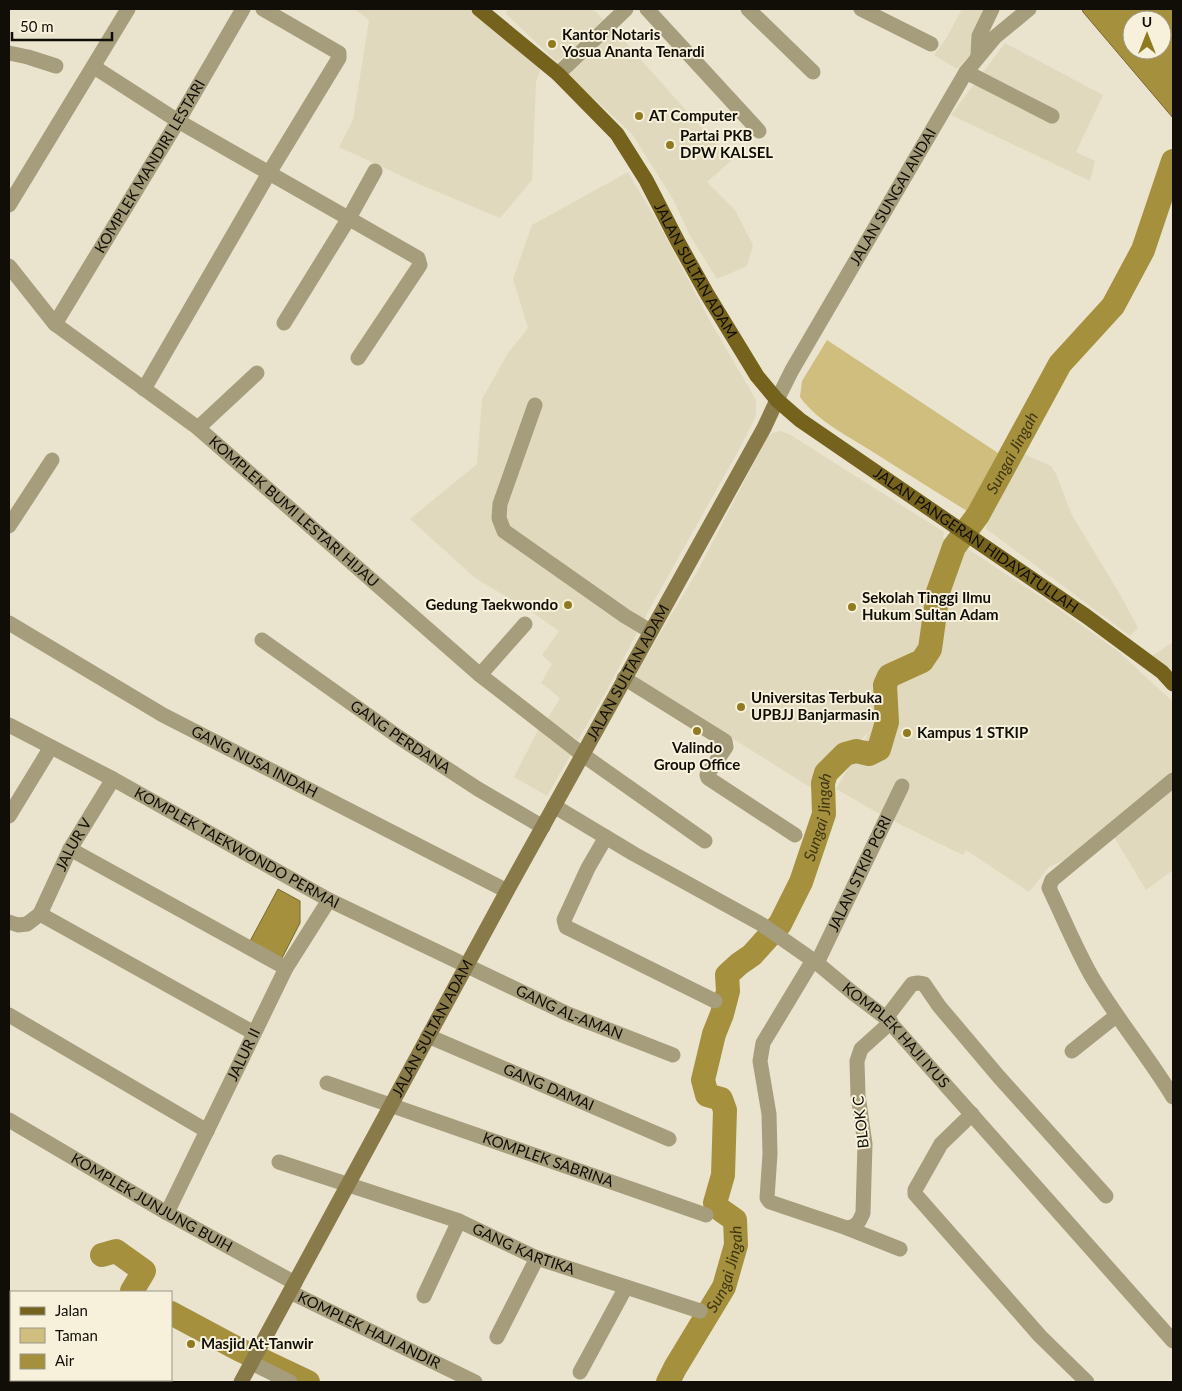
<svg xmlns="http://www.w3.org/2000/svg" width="1182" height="1391" viewBox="0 0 1182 1391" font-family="Lato,sans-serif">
<rect width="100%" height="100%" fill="#eae4cf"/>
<!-- built -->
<path fill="#e1d9bd" d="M354,9h121l66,59 -5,14 -4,98 -32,38 -81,-34 -80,-37 14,-27 16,-100z
M509,9h84l11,11 -47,42 -52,-49z
M962,9h22l-11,43 -16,17 -23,-14 13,-18z
M611,26l120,135 -24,21 28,28 18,35 -6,21 -30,13 -28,-45 -15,-33 -42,-67 -61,-57 -3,-9z
M1005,43l98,52 -27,57 19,9 -5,20 -139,-66z
M628,172l32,54 49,93 47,81v16l-15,30 -92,164 -42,80 -29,50 -31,-21 13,-21 -19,-15 11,-19 -10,-9 17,-24 -30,-21 -54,-32 -65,-59 67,-55 5,-65 26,-46 20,-25 -15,-49 19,-54z
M781,431l8,3 155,98 -1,6 4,3 -15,60 -6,38 -6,20 -7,1 -1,3 -13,1 -18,13 -4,41 11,-18 -2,-6 6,-11 8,-4 2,-3 4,2 11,-1 19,-51 1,-23 19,-50 6,-8 94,62 63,45 54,50v168l-27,20 -32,-53 -65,30 -20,25 -63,-42 -3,5 -76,-37 -51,-29 33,-57 -11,10 -18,7 -24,42 -179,-113v-6l61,-102 70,-134 5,-3z
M1024,454l27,12 5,8 16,41 46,76 20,37 -8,8 -145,-108z
M1173,642v31l-21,-17z
M539,728l34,23 -26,45 -33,-19z"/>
<!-- green -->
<path fill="#d0be7e" d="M827,340l171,113 -31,58c-32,-20 -63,-39 -94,-59 -25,-16 -56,-31 -73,-55l2,-16z"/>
<!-- water -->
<path fill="#a5903e" stroke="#78692e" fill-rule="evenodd" d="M1082,9h91v109l-90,-106zM1132,20h30v30h-30z
M278,889l22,12v22l-19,37 -32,-17z"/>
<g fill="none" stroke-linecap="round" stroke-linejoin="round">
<!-- river -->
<g stroke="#a5903e" stroke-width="24">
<path d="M102,1255l14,-4 28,20 -12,20 2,1"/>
<path d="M171,1313l69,37 68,32"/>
<path id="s1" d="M668,1382l7,-14 49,-81 12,-42 -1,-25 -17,-12 -3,-5 8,-28 2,-65 -4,-11 -14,-4 -4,-15 11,-46 8,-20 6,-23 -1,-16 12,-11 13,-9 28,-31 21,-42 23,-68 -1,-31 3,-10 19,-19 11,-3 13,3 10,-5 8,-27 -2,-37 4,-9 33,-15 8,-12 8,-57 16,-45 24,-32 82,-151 53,-58 30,-56 30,-89"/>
</g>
<!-- minor -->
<g stroke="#a69d7c" stroke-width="15">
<path d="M647,9l112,122"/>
<path d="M748,9l65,63"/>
<path d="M861,9l70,35"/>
<path d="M9,53l19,4 28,9"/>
<path d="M978,55l1,-19 13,-27"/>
<path d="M94,67l84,54 240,137 2,7 -62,93"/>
<path d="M966,72l86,44"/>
<path d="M558,74l68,-65"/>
<path d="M9,205l119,-196"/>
<path id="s2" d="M9,266l46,58 143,104 282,247 103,80 122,86"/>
<path d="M284,323l65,-105 26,-47"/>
<path id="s3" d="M55,324l123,-203 65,-112"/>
<path d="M144,389l125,-216 70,-115v-5l-76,-44"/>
<path d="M535,405l-35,99 -1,14 5,13 121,85 25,15"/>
<path d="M198,428l59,-55"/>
<path d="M9,526l43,-66"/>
<path id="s4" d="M9,623l154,92 344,176"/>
<path id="s5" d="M262,640l138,98 78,51 65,38"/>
<path d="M480,675l45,-51"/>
<path d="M624,678l101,63 1,6 -19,28 1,3 87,57"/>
<path id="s6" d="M9,725l104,54 216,121 239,114 105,41"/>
<path d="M1173,780l-121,100 -3,8c14,29 27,61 43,89 25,42 56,79 81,120"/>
<path id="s7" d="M554,806l80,48 127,70 56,39 36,30 33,25 287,323"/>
<path d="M9,816l42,-69"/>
<path d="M606,837l-18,31 -24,52 2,7 149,74"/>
<path d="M70,849l216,119"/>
<path d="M40,914l214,119"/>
<path id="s8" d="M9,922l9,3 9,-1 13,-10 30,-65 43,-70"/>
<path d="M813,960l-50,83 -3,18 9,53 1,40 -3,44 3,4 77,26 53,21"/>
<path id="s9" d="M817,963l85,-177"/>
<path d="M9,1015l198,116"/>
<path d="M886,1018l26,-34 6,-1 6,1 15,22 60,71 107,119"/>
<path id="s10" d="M428,1036l241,103"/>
<path d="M1072,1051l44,-35"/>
<path id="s11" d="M327,1083l379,132"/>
<path d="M972,1114l-31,30 -26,46v4l125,142 47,46"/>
<path id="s12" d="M9,1120l158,93 128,70"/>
<path id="s13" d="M279,1162l180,59 78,37 163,53"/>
<path id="s14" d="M167,1213l119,-245 43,-68"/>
<path d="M847,1228c10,-1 12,-6 16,-15l2,-69 -7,-49 -1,-34 4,-12 30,-27"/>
<path id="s15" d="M290,1292l185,90"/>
<path d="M424,1296l35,-75"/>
<path d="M497,1337l40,-79"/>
<path d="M252,1363l38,19"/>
<path d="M580,1372l46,-85"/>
<path d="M31,1382l1,-2"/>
</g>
<!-- tertiary -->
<path stroke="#a69d7c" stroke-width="15" id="s16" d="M777,400l15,-30 174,-298 29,-35 34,-28"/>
<!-- secondary -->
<path stroke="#897b49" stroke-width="15" id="s17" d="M241,1382l266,-491 257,-463 13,-28"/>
<!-- primary -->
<path stroke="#74621d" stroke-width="15" id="s18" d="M479,9l79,65 59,60 29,46 32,62 29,52 50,82 20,24 23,20 286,196 76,56 11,12"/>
</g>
<!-- markers -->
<g fill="#907a21" stroke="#f7f1dc" stroke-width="2">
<circle cx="552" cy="44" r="5"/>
<circle cx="639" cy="116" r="5"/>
<circle cx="670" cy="145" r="5"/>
<circle cx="568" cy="605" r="5"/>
<circle cx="852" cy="607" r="5"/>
<circle cx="741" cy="707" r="5"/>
<circle cx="697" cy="731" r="5"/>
<circle cx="907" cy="733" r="5"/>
<circle cx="191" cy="1344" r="5"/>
</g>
<g text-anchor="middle" stroke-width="4" stroke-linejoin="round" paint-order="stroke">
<!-- poi labels -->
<g font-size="15" font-weight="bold" fill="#100e07" stroke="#f7f1dc" text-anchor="start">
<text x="562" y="40">Kantor Notaris<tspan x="562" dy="17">Yosua Ananta Tenardi</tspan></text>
<text x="649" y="121">AT Computer</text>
<text x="680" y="141">Partai PKB<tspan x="680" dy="17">DPW KALSEL</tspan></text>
<text x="862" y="603">Sekolah Tinggi Ilmu<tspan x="862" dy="17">Hukum Sultan Adam</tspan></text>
<text x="558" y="610" text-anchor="end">Gedung Taekwondo</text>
<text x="751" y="703">Universitas Terbuka<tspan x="751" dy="17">UPBJJ Banjarmasin</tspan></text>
<text x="917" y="738">Kampus 1 STKIP</text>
<text x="697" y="753" text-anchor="middle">Valindo<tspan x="697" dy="17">Group Office</tspan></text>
<text x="201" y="1349">Masjid At-Tanwir</text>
</g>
<!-- street labels -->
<g font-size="15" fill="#100e07" stroke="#f7f1dc">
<text dy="5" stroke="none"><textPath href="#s3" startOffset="184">KOMPLEK MANDIRI LESTARI</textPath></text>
<text dy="5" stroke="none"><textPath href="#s16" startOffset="234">JALAN SUNGAI ANDAI</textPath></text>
<text dy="5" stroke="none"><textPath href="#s18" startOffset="344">JALAN SULTAN ADAM</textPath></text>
<text dy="5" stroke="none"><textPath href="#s2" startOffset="378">KOMPLEK BUMI LESTARI HIJAU</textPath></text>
<text dy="5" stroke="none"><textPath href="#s18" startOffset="741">JALAN PANGERAN HIDAYATULLAH</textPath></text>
<text dy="5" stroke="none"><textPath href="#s17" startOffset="808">JALAN SULTAN ADAM</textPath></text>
<text dy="5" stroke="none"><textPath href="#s5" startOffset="169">GANG PERDANA</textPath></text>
<text dy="5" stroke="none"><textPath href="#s4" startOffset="282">GANG NUSA INDAH</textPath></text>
<text dy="5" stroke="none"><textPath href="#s8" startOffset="112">JALUR V</textPath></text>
<text dy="5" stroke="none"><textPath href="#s6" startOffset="259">KOMPLEK TAEKWONDO PERMAI</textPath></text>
<text dy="5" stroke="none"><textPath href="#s9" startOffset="99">JALAN STKIP PGRI</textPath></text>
<text dy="5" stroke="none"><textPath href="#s6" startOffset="630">GANG AL-AMAN</textPath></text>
<text dy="5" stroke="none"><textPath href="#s17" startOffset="402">JALAN SULTAN ADAM</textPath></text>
<text dy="5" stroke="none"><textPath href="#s7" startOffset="414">KOMPLEK HAJI IYUS</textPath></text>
<text dy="5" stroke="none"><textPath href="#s14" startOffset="176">JALUR II</textPath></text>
<text dy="5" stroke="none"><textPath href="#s10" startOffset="131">GANG DAMAI</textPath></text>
<text transform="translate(861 1122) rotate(-96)" y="5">BLOK C</text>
<text dy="5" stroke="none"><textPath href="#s11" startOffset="234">KOMPLEK SABRINA</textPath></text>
<text dy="5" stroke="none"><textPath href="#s12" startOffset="165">KOMPLEK JUNJUNG BUIH</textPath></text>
<text dy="5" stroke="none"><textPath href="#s13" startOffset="260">GANG KARTIKA</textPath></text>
<text dy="5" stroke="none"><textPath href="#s15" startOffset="88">KOMPLEK HAJI ANDIR</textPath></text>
</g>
<!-- water labels -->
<g font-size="16" font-style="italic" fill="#3f3612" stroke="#f7f1dc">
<text dy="6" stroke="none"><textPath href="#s1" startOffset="1089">Sungai Jingah</textPath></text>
<text dy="6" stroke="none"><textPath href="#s1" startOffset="639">Sungai Jingah</textPath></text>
<text dy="6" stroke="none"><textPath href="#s1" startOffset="128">Sungai Jingah</textPath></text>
</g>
</g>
<!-- border -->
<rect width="1182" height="1391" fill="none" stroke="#100e07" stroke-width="20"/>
<!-- legend -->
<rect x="10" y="1291" width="162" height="90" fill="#f7f1dc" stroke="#9b9687"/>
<rect x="20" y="1307" width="25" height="8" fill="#74621d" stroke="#9b9687"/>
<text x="55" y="1316" font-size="15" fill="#100e07">Jalan</text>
<rect x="20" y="1328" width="25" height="15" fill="#d0be7e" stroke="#9b9687"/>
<text x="55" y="1341" font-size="15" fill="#100e07">Taman</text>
<rect x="20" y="1354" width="25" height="15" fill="#a5903e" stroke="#9b9687"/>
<text x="55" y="1366" font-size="15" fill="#100e07">Air</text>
<!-- north arrow -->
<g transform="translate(1147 35)"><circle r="24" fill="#f7f1dc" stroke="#9b9687"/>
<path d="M0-4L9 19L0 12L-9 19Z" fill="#907a21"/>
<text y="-8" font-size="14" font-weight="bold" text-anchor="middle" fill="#100e07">U</text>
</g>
<!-- scale -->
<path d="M12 32v8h100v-8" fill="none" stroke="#100e07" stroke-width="2.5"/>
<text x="20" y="32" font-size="15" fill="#100e07" stroke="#f7f1dc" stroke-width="4" paint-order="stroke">50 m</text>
</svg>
